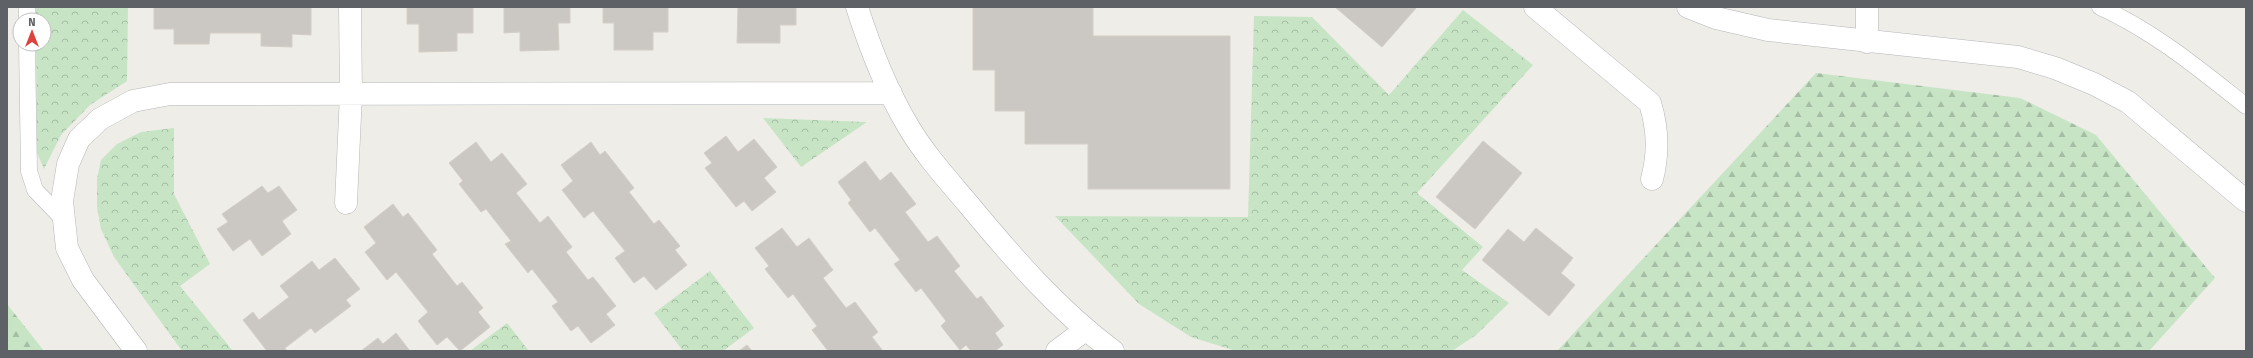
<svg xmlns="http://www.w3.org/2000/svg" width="2253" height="358" viewBox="0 0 2253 358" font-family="'Fira Sans',sans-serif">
<defs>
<pattern id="forest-firs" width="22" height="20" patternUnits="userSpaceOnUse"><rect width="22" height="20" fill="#c7e5c5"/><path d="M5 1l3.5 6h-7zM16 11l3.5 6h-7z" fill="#a5bda4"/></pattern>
<pattern id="park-crowns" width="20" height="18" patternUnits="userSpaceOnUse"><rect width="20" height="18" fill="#c7e5c5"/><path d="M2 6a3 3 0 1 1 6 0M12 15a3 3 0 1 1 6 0" fill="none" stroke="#a5bda4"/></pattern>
</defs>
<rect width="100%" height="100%" fill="#efede7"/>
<!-- forest -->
<path fill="url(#forest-firs)" d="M1816,73l204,25 76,37 119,143 -66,73h-592z
M7,304l37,47h-37z"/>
<!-- park -->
<path fill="url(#park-crowns)" d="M36,7h92l-1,74 -37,24 -29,30 -17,34 -7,-16 -1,-109h8v-24h-8z
M1463,10l70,55 -116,128 66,54 -21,23 47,33 -33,32 -24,16h-216l-45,-14 -52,-33 -84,-88 193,1 6,-201 58,1 77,78z
M763,118l104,4 -66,45z
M174,128v66l36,70 -30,22 53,65h-51l-68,-94 -13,-28 -4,-22v-28l4,-19 16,-16 24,-12z
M710,271l44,57 -31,23h-40l-29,-38z
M507,323l22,28h-59z"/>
<!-- building -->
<path fill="#cbc8c4" stroke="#d4cec5" d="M154,7h157v28l-19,-1v13l-31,-1v-13h-51l-1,11h-35v-15h-20z
M407,7h66v26h-16v18l-38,1v-28h-12z
M504,7h66v16h-12l1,27 -39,1v-19l-16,1z
M603,7h65v25h-15v18h-39v-27h-11z
M738,7h58v18h-16v18h-43z
M973,7h120v29h137v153h-142v-45h-63v-33h-30v-41h-22z
M1335,7h82l-35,40z
M726,136l12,16 16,-13 23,28 -13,11 12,14 -24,19 -8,-10 -8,6 -31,-39 7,-5 -8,-10z
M1483,141l39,32 -47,56 -39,-32z
M476,142l15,20 11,-9 25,31 -11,9 24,30 8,-7 24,31 -6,5 22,28 5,-3 23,29 -10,8 9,11 -24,18 -13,-17 -7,5 -19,-25 6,-4 -26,-33 -4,4 -23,-29 6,-3 -25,-32 -5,3 -22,-28 4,-3 -14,-18z
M591,142l9,13 5,-4 29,37 -5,4 25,32 5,-4 21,26 -5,4 12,15 -31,25 -12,-14 -10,7 -19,-25 10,-7 -32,-40 -9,7 -22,-28 11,-9 -12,-16z
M865,161l15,20 11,-9 25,32 -11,8 23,30 9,-6 23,30 -6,5 23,28 4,-3 23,30 -9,7 8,12 -8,6h-24l-5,-6 -6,5 -19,-24 5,-5 -25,-33 -5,4 -22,-28 6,-4 -25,-32 -5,4 -22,-29 3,-3 -13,-18z
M262,186l6,7 11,-7 18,24 -15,11 9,13 -29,22 -12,-17 -17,12 -16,-22 11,-7 -6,-8z
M393,204l10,13 5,-4 29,37 -5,4 25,32 5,-4 21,26 -5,4 12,15 -30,24 -13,-14 -10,8 -19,-24 10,-9 -32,-40 -9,8 -22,-28 11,-9 -12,-16z
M782,228l15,19 12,-9 24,32 -10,8 23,30 9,-6 23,30 -6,5 11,14h-55l-16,-21 5,-4 -24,-32 -5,4 -23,-29 4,-3 -14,-18z
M1536,228l37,30 -12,15 14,12 -26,31 -67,-56 26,-31 16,13z
M335,258l25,31 -14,11 5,6 -36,27 -4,-5 -26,20 2,3h-20l-24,-31 10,-8 6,8 30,-23 -9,-11 32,-25 7,9z
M396,333l14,18h-49l17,-13 5,6z
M747,345l5,6h-13z"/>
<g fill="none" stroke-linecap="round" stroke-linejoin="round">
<!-- lane casing -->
<g stroke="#b4b7ba" stroke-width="17">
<path id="lane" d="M27,7v13
M2100,7c55,25 99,62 146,99
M27,44l2,127 6,19 29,30"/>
</g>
<!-- street casing -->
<g stroke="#b4b7ba" stroke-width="23">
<path id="street" d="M857,7c13,41 29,82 51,119 17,29 40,54 61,79 44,53 89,105 144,146
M1535,7l115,96c8,26 9,49 2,76
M1867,7v35
M346,203l5,-109 -1,-87
M136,351l-53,-71 -16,-32 -5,-47 6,-37 11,-25 21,-20 33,-18 37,-7 721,-1
M1057,351l28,-21"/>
</g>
<!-- secondary casing -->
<g stroke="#b3b6ba" stroke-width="23">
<path id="secondary" d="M1688,7l28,11 52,12 250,27 37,11 39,16 34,18 118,99"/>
</g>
<!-- lane -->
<use href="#lane" stroke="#fff" stroke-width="16"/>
<!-- street -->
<use href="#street" stroke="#fff" stroke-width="22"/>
<!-- secondary -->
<use href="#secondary" stroke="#fff" stroke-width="22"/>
</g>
<!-- border -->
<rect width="2253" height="358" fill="none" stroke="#5e6266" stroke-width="16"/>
<!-- north arrow -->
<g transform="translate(32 32)"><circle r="19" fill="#ffffff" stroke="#bfc0c2"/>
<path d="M0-3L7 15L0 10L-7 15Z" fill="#dd423e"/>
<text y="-6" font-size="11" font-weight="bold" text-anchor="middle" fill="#5e6266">N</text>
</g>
</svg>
